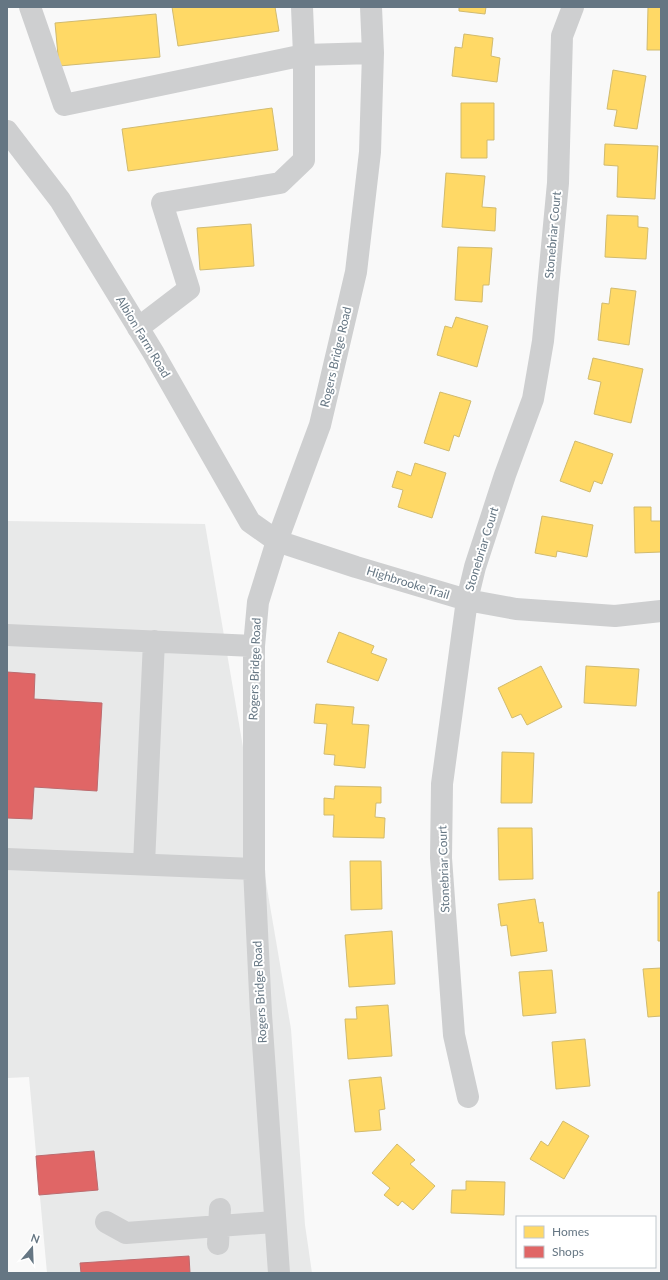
<svg xmlns="http://www.w3.org/2000/svg" width="668" height="1280" viewBox="0 0 668 1280" font-family="Lato,sans-serif">
<rect width="100%" height="100%" fill="#f9f9f9"/>
<!-- built -->
<path fill="#e8e9e9" d="M7,521l198,3 86,505 14,196 7,48h-265l-18,-196 -22,1z"/>
<!-- homes -->
<path fill="#ffd966" stroke="#d1bb6f" d="M172,7h103l4,24 -101,15z
M459,7h27l-1,7 -26,-3z
M648,7h13v43h-14z
M156,14l4,43 -101,9 -4,-43z
M464,34l29,4 -2,18 9,2 -3,24 -45,-6 3,-29 7,1z
M613,70l33,6 -9,53 -23,-3 3,-16 -10,-1z
M461,103h33v37h-7v18h-26z
M272,108l6,42 -150,21 -6,-42z
M605,144l53,2 -3,53 -38,-2 1,-31 -14,-1z
M446,173l39,3 -3,31 14,1 -1,23 -53,-4z
M607,215l31,1v11l10,1 -2,31 -41,-2z
M251,224l3,42 -54,4 -3,-42z
M458,247l34,1 -3,37h-6l-1,17 -27,-2z
M611,288l25,3 -7,54 -31,-5 4,-37 7,1z
M456,317l32,9 -11,41 -40,-12 8,-29 7,2z
M593,358l50,11 -12,54 -37,-9 7,-32 -13,-3z
M440,392l31,9 -12,36 -5,-2 -5,16 -25,-8z
M575,441l38,13 -11,30 -8,-3 -4,11 -30,-11z
M415,463l31,10 -14,45 -34,-11 5,-17 -11,-3 5,-16 14,5z
M634,507h17v14h10v31l-26,1z
M542,516l51,9 -6,32 -30,-6 -1,6 -21,-4z
M339,632l35,14 -3,7 16,6 -9,22 -51,-19z
M541,666l21,41 -35,18 -6,-11 -9,4 -14,-30z
M586,666l53,3 -3,37 -52,-3z
M316,704l38,3 -2,17 17,1 -4,43 -31,-3 1,-10 -11,-1 3,-30 -13,-1z
M502,752l32,1 -2,50h-31z
M335,786l46,1v16h-5l-1,14 10,1 -1,20 -51,-1 1,-22h-10v-17l10,1z
M498,828h34l1,51 -34,1z
M350,861h31l1,48 -31,1z
M658,892h3v49h-3z
M535,899l4,24 4,-1 4,29 -36,5 -4,-31 -6,1 -3,-22z
M392,931l3,53 -46,3 -4,-52z
M661,968v48l-13,1 -5,-48z
M552,970l4,43 -33,3 -4,-44z
M388,1005l4,51 -44,3 -3,-40h12l-1,-12z
M585,1039l5,47 -34,3 -4,-47z
M381,1077l4,32 -6,1 2,20 -26,2 -6,-52z
M563,1121l26,15 -25,43 -34,-20 11,-18 7,5z
M397,1144l18,16 -5,4 25,22 -22,24 -11,-9 -4,5 -14,-11 6,-7 -18,-15z
M466,1181l39,1 -1,33 -53,-2 1,-23h14z"/>
<!-- shops -->
<path fill="#e06666" stroke="#bb6b6f" d="M7,672l28,2 -1,25 68,4 -5,88 -63,-4 -2,32 -25,-1z
M94,1151l4,39 -59,5 -3,-39z
M189,1256l1,17h-109l-1,-10z"/>
<g fill="none" stroke-linecap="round" stroke-linejoin="round">
<!-- minor -->
<path stroke="#cecfd0" stroke-width="22" d="M30,7l34,98 240,-50 69,-2
M7,131l53,69 93,152 97,170 27,19 79,26 111,33 49,9 99,7 46,-5
M138,328l51,-39 -27,-86 118,-20 24,-23v-105l-2,-48
M7,635l247,11
M7,859l247,10
M144,864l10,-223
M468,1097l-14,-62 -13,-177 1,-74 25,-184 8,-33 30,-92 28,-76 10,-58 15,-158 4,-147 11,-29
M106,1222l20,11 148,-11
M218,1244l2,-35
M279,1273l-18,-259 -7,-145v-223l4,-44 19,-61 43,-116 36,-153 14,-120 3,-99 -2,-46"/>
</g>
<g text-anchor="middle" stroke-width="4" stroke-linejoin="round" paint-order="stroke">
<!-- street labels -->
<g font-size="12" fill="#657683" stroke="#fff">
<text transform="translate(553 235) rotate(-85)" y="4">Stonebriar Court</text>
<text transform="translate(143 337) rotate(59)" y="4">Albion Farm Road</text>
<text transform="translate(336 357) rotate(-77)" y="4">Rogers Bridge Road</text>
<text transform="translate(482 549) rotate(-73)" y="4">Stonebriar Court</text>
<text transform="translate(408 583) rotate(17)" y="4">Highbrooke Trail</text>
<text transform="translate(255 669) rotate(-88)" y="4">Rogers Bridge Road</text>
<text transform="translate(444 869) rotate(-92)" y="4">Stonebriar Court</text>
<text transform="translate(260 992) rotate(-93)" y="4">Rogers Bridge Road</text>
</g>
</g>
<!-- border -->
<rect width="668" height="1280" fill="none" stroke="#657683" stroke-width="16"/>
<!-- legend -->
<rect x="516" y="1216" width="140" height="52" fill="#ffffff" stroke="#c1c8cd"/>
<rect x="524" y="1226" width="20" height="12" fill="#ffd966" stroke="#c1c8cd"/>
<text x="552" y="1236" font-size="12" fill="#657683">Homes</text>
<rect x="524" y="1246" width="20" height="12" fill="#e06666" stroke="#c1c8cd"/>
<text x="552" y="1256" font-size="12" fill="#657683">Shops</text>
<!-- north arrow -->
<g transform="translate(32 1248) rotate(19)" stroke="#ffffff" stroke-width="3" paint-order="stroke">
<path d="M0-3L7 15L0 10L-7 15Z" fill="#657683"/>
<text y="-6" font-size="11" font-weight="bold" text-anchor="middle" fill="#657683">N</text>
</g>
</svg>
